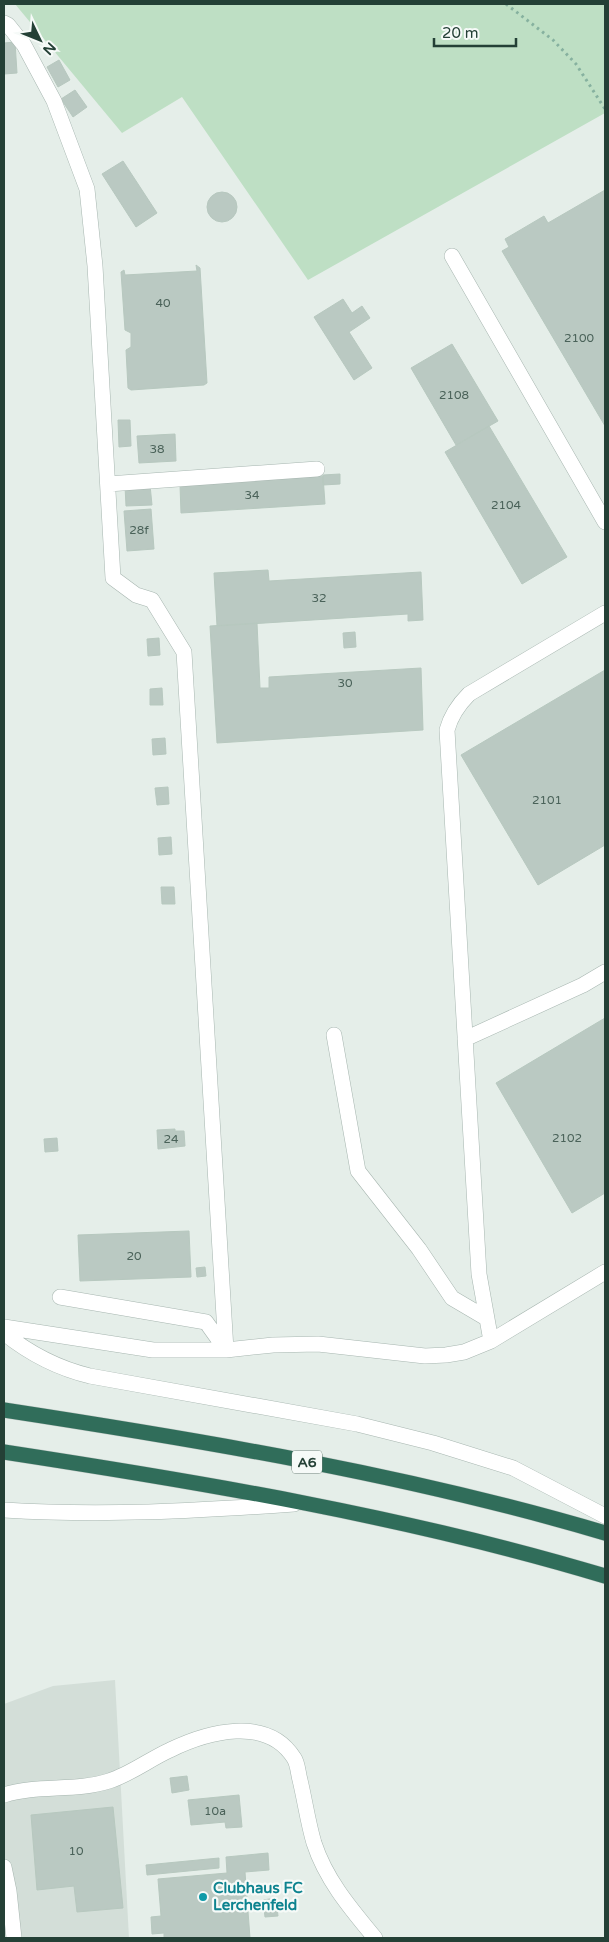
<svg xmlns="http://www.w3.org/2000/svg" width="609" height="1942" viewBox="0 0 609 1942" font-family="'Varela Round',sans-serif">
<rect width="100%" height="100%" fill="#e5eee9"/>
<!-- built -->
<path fill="#d3ded8" d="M115,1680l14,258h-125v-234l49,-18z"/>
<!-- green -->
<path fill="#bedfc4" d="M15,4h590v109l-297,167 -126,-183 -60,36z"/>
<!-- building -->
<path fill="#bac9c2" stroke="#b7c8bf" d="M15,42l2,31 -13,1v-31z
M59,60l11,20 -12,7 -11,-20z
M75,90l12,17 -14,10 -12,-18z
M123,161l34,52 -21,14 -34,-53z
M605,190v236l-103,-175 7,-4 -4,-8 39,-23 4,7z
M207 207a15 15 0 1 1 30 0a15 15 0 1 1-30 0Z
M196,265l4,3 7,115 -3,2 -73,5 -3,-2 -2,-38 5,-3v-14l-6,-3 -4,-58 3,-2 1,5 72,-4z
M343,299l9,14 10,-7 8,12 -21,14 23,36 -18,12 -40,-63z
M452,344l46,77 -42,24 -45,-77z
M118,420h12l1,26 -12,1z
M489,426l78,131 -45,27 -77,-132z
M175,434l1,27 -37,2 -2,-27z
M340,474v10l-17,1v-10z
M323,476l2,28 -144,9 -1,-28z
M150,485l2,20 -26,1 -1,-20z
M151,509l3,40 -27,2 -3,-40z
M268,570l1,11 152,-9 2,48 -15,1v-7l-191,12 -3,-53z
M257,623l3,65h9v-11l152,-9 2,62 -206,13 -7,-117z
M355,632l1,15 -12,1 -1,-15z
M159,638l1,17 -12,1 -1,-17z
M605,670v175l-67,40 -77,-130z
M162,688l1,17h-13v-16z
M165,738l1,16 -13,1 -1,-16z
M168,787l1,17 -12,1 -2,-17z
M171,837l1,17 -13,1 -1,-17z
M161,887h13l1,17h-13z
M605,1018v175l-33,20 -76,-130z
M175,1129v2h9l1,15 -27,3 -1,-19z
M57,1138l1,13 -13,1 -1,-13z
M189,1231l2,46 -111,4 -2,-46z
M205,1267l1,9 -9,1 -1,-9z
M187,1776l2,14 -17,3 -2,-15z
M239,1795l3,32 -16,1 -1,-6 -34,3 -3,-25z
M113,1807l10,101 -46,4 -3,-26 -37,4 -6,-75z
M268,1853l1,17 -24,2 5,66h-86v-5l-12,1 -1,-17 10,-1 -3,-37 69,-6 -1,-16z
M219,1858v10l-72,7 -1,-10z
M276,1898l2,18 -13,1 -2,-17z"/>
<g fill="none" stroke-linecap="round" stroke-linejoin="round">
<!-- service casing -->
<g stroke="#a7b6b0" stroke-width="16">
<path id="service" d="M4,23l4,2 16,20 30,56 33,88 8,77 18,312 23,17 16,5 32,52 42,698
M452,256l153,266
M108,484l209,-15
M334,1035l24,136 61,78 33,49 34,20
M465,1039l118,-54 22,-13
M60,1297l146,25 20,28
M4,1327l149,23h73l47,-5 45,-1 107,12 21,-1 18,-3 27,-11 114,-69
M4,1333c26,21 53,35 86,43l267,48 76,19 80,25 92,48
M491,1341l-12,-67 -32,-544c4,-15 11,-25 22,-36l136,-81
M4,1510c97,6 193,1 290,-6
M4,1795c34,-11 71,-3 105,-14 20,-6 41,-22 61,-31 37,-18 97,-35 124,8 4,6 4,15 6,22 5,21 8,43 14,63 12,37 37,66 61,95"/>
</g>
<!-- minor casing -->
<g stroke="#a7b6b0" stroke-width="16">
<path id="minor" d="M4,1867l5,24 5,47"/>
</g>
<!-- motorway casing -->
<g stroke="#c2cac7" stroke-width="16">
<path id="motorway" d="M4,1410c202,31 405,65 601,123
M4,1452c202,31 405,65 601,124"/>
</g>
<!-- path -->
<path stroke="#86b19f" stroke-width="3" stroke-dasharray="2.5 4" stroke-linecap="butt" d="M506,4l47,36 23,24 29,45"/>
<!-- service -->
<use href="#service" stroke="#fff" stroke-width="15"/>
<!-- minor -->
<use href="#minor" stroke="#fff" stroke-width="15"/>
<!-- motorway -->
<use href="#motorway" stroke="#306d5a" stroke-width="15"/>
</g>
<!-- markers -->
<circle fill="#0f9aa8" stroke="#f6faf8" stroke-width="2" cx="203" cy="1897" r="5"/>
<g text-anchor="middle" stroke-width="4.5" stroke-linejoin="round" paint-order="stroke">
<!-- number labels -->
<g font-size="12" fill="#4a6259">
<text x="163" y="307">40</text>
<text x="579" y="342">2100</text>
<text x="454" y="399">2108</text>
<text x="157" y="453">38</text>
<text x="252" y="499">34</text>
<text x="506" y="509">2104</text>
<text x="139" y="534">28f</text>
<text x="319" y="602">32</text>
<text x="345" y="687">30</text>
<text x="547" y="804">2101</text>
<text x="567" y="1142">2102</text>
<text x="171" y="1143">24</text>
<text x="134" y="1260">20</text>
<text x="215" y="1815">10a</text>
<text x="76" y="1855">10</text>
</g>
<!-- shield labels -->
<rect fill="#f6faf8" stroke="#637870" stroke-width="1" x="292" y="1450.5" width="30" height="23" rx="4"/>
<g font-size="14" font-weight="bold" fill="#244036">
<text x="307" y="1467">A6</text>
</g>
<!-- culture labels -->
<g font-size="15" font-weight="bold" fill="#0d838f" stroke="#f6faf8" text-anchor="start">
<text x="213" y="1893">Clubhaus FC<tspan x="213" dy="17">Lerchenfeld</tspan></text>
</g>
</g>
<!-- border -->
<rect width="609" height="1942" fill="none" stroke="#244036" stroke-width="10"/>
<!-- north arrow -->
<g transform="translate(40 40) rotate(133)" stroke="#f6faf8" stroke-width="4" paint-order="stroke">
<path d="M0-4L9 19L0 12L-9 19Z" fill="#244036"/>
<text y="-8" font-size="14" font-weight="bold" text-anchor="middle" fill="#244036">N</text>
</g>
<!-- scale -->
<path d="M434 38v8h82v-8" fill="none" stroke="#244036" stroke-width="2.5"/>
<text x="442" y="38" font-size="15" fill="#244036" stroke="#f6faf8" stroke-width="4" paint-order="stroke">20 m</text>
</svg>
